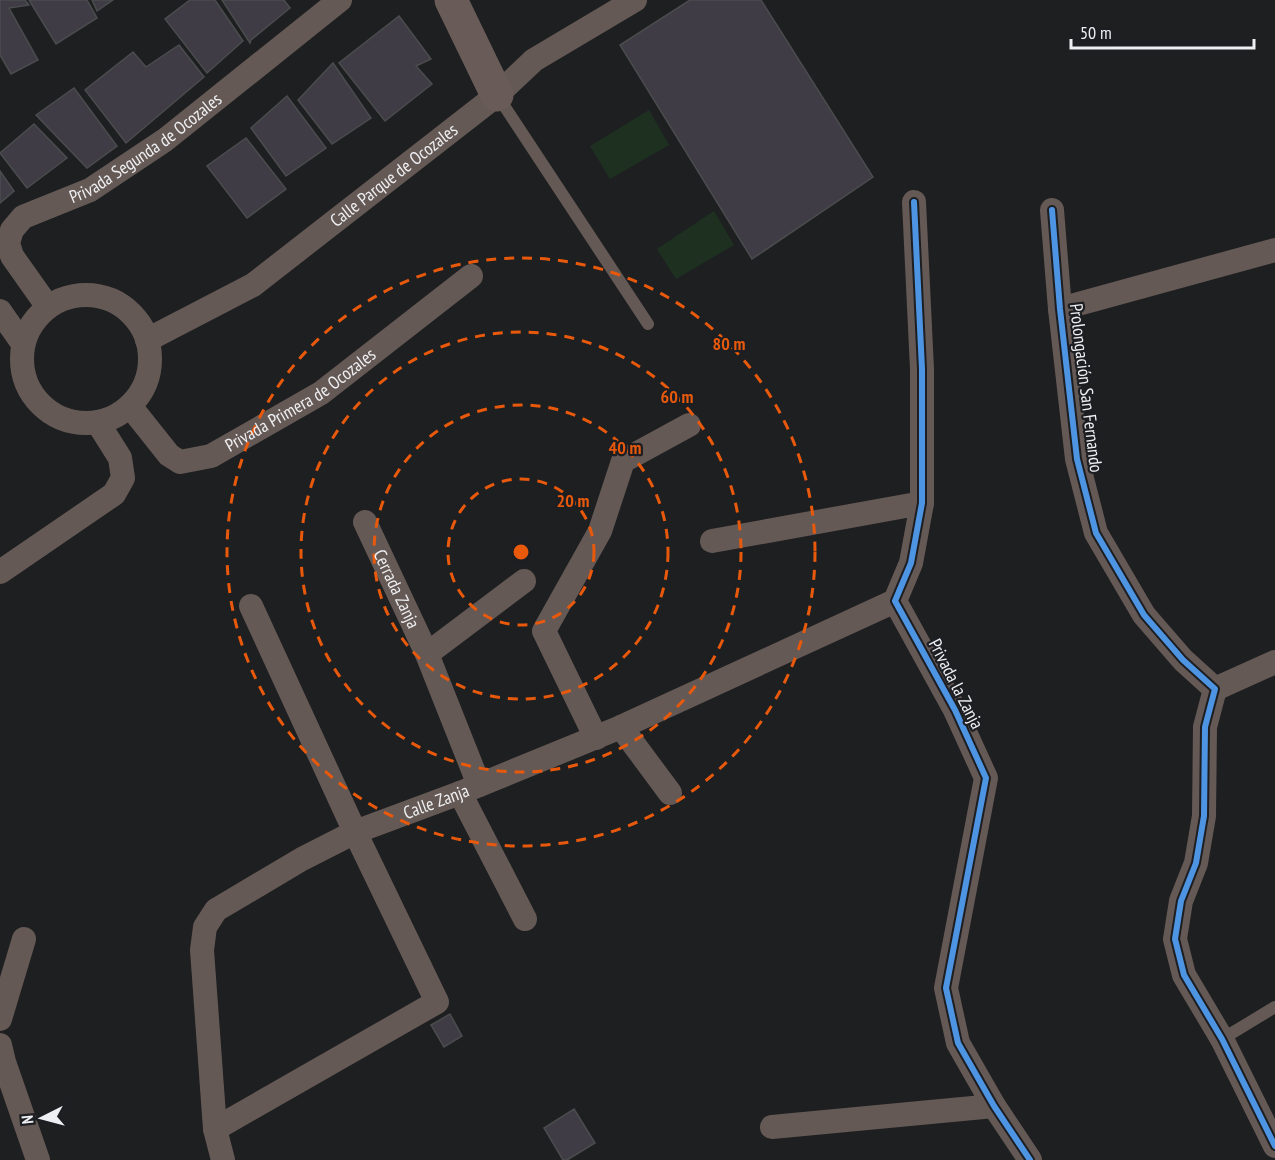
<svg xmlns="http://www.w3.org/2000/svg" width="1275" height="1160" viewBox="0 0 1275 1160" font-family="'PT Sans Narrow',sans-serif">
<rect width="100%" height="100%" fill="#1e1f21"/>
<!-- green -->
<path fill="#1e3121" d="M649,110l20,35 -59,34 -20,-33z
M714,211l20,34 -58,34 -19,-30z"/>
<!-- building -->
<path fill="#3f3c45" stroke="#4b4c4d" stroke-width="1.5" d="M0,0h25l4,5 -20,3 29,52 -27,14 -11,-19z
M29,0h58l10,18 -41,26z
M92,0h21l-16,11z
M190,0h25l28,41 -36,32 -42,-54z
M222,0h62l6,8 -39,32 -1,3z
M690,0h71l112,177 -121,82 -132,-214z
M399,16l32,43 -15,7 16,18 -47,37 -46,-58z
M179,45l25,32 -78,66 -41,-53 48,-38 13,15z
M333,63l38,55 -39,26 -34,-44z
M74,88l43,58 -30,22 -51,-53z
M287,96l39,52 -40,28 -35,-48z
M34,124l33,34 -40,30 -27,-35z
M246,138l40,51 -39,29 -40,-52z
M0,171l14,20 -14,12z
M450,1014l12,22 -18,11 -13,-22z
M574,1109l21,34 -28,17h-4l-19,-32z"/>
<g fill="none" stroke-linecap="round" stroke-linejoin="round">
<!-- lane -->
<path stroke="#655955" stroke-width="12" d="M497,95l151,229
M1222,1039l53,-32"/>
<!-- street -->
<g stroke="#655955" stroke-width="24">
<path d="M914,202l8,167v134l-11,60 -16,38 60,109 31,68 -40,210 12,55 36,63 36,54"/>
<path d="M1052,210l8,99 17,150 19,74 48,82 39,45 32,29 -10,38 -1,89 -8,47 -15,38 -6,38 9,36 38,64 53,107"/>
<circle cx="86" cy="359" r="64"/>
<path id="s1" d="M48,307l-36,-51 -4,-13 4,-13 11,-13 67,-27 75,-50 175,-140"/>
<path d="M1060,309l215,-59"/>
<path d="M0,311l23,33"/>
<path id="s2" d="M147,340l106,-55 244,-190 37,-35 101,-60"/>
<path id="s3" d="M130,406l39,49 11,7 31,-6 110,-63 150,-117"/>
<path id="s4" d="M365,522l62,132 52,131"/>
<path d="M712,541l210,-38"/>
<path d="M0,572l114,-78 9,-16 -3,-20 -22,-35"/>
<path d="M427,654l97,-73"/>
<path d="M1215,689l60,-27"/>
<path d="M621,727l49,66"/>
<path d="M596,738l-52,-107 56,-100 23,-70 66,-36"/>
<path d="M460,793l65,126"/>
<path d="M0,1019l24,-80"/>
<path d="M0,1045l4,17 34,98"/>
<path d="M772,1127l222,-21"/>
<path d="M215,1129l222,-127 -82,-170 -104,-226"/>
<path id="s5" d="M223,1160l-8,-31 -13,-179 3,-23 11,-17 86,-51 53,-27 105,-39 161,-66 274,-126"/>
</g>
<!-- secondary -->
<path stroke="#695b57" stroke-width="33" d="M451,0l46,95"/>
<!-- cycleway casing -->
<g stroke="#1d1e22" stroke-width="10">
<path id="cycleway" d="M914,202l8,167v134l-11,60 -16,38 60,109 31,68 -40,210 12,55 36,63 36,54
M1052,210l8,99 17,150 19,74 48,82 39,45 32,29 -10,38 -1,89 -8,47 -15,38 -6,38 9,36 38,64 53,107"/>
</g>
<!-- cycleway -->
<use href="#cycleway" stroke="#4d94e3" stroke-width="6"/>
</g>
<!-- distance rings -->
<g fill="none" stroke="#e8590c" stroke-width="3" stroke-dasharray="10 8">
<circle cx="521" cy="552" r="73"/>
<circle cx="521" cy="552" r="147"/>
<circle cx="521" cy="552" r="220"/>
<circle cx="521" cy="552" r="294"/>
</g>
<g text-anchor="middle" stroke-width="4.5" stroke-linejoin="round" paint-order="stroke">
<!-- street labels -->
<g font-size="18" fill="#eeeff2" stroke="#1d1e22">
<text dy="6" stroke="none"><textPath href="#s1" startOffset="248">Privada Segunda de Ocozales</textPath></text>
<text dy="6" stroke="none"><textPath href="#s2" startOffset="298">Calle Parque de Ocozales</textPath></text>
<text transform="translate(1086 388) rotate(83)" y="6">Prolongación San Fernando</text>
<text dy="6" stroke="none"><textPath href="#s3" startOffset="213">Privada Primera de Ocozales</textPath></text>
<text dy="6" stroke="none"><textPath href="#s4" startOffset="74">Cerrada Zanja</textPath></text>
<text transform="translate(956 684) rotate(63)" y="6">Privada la Zanja</text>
<text dy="6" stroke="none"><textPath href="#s5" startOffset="501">Calle Zanja</textPath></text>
</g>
</g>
<circle cx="521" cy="552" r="9" fill="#e8590c" stroke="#1d1e22" stroke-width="3"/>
<g font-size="18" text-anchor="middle" font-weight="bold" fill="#e8590c" stroke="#1d1e22" stroke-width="4.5" stroke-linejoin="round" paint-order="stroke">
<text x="729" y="350">80 m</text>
<text x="677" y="403">60 m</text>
<text x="625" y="454">40 m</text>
<text x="573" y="507">20 m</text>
</g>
<!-- north arrow -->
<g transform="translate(42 1118) rotate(264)" stroke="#1d1e22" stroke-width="4.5" paint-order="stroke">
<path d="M0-4.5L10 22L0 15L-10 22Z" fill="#eeeff2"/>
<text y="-9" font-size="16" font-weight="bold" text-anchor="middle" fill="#eeeff2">N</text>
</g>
<!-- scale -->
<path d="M1071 39v9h183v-9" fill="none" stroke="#eeeff2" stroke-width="3"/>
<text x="1080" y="39" font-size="18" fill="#eeeff2" stroke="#1d1e22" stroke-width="4.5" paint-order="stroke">50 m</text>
</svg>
